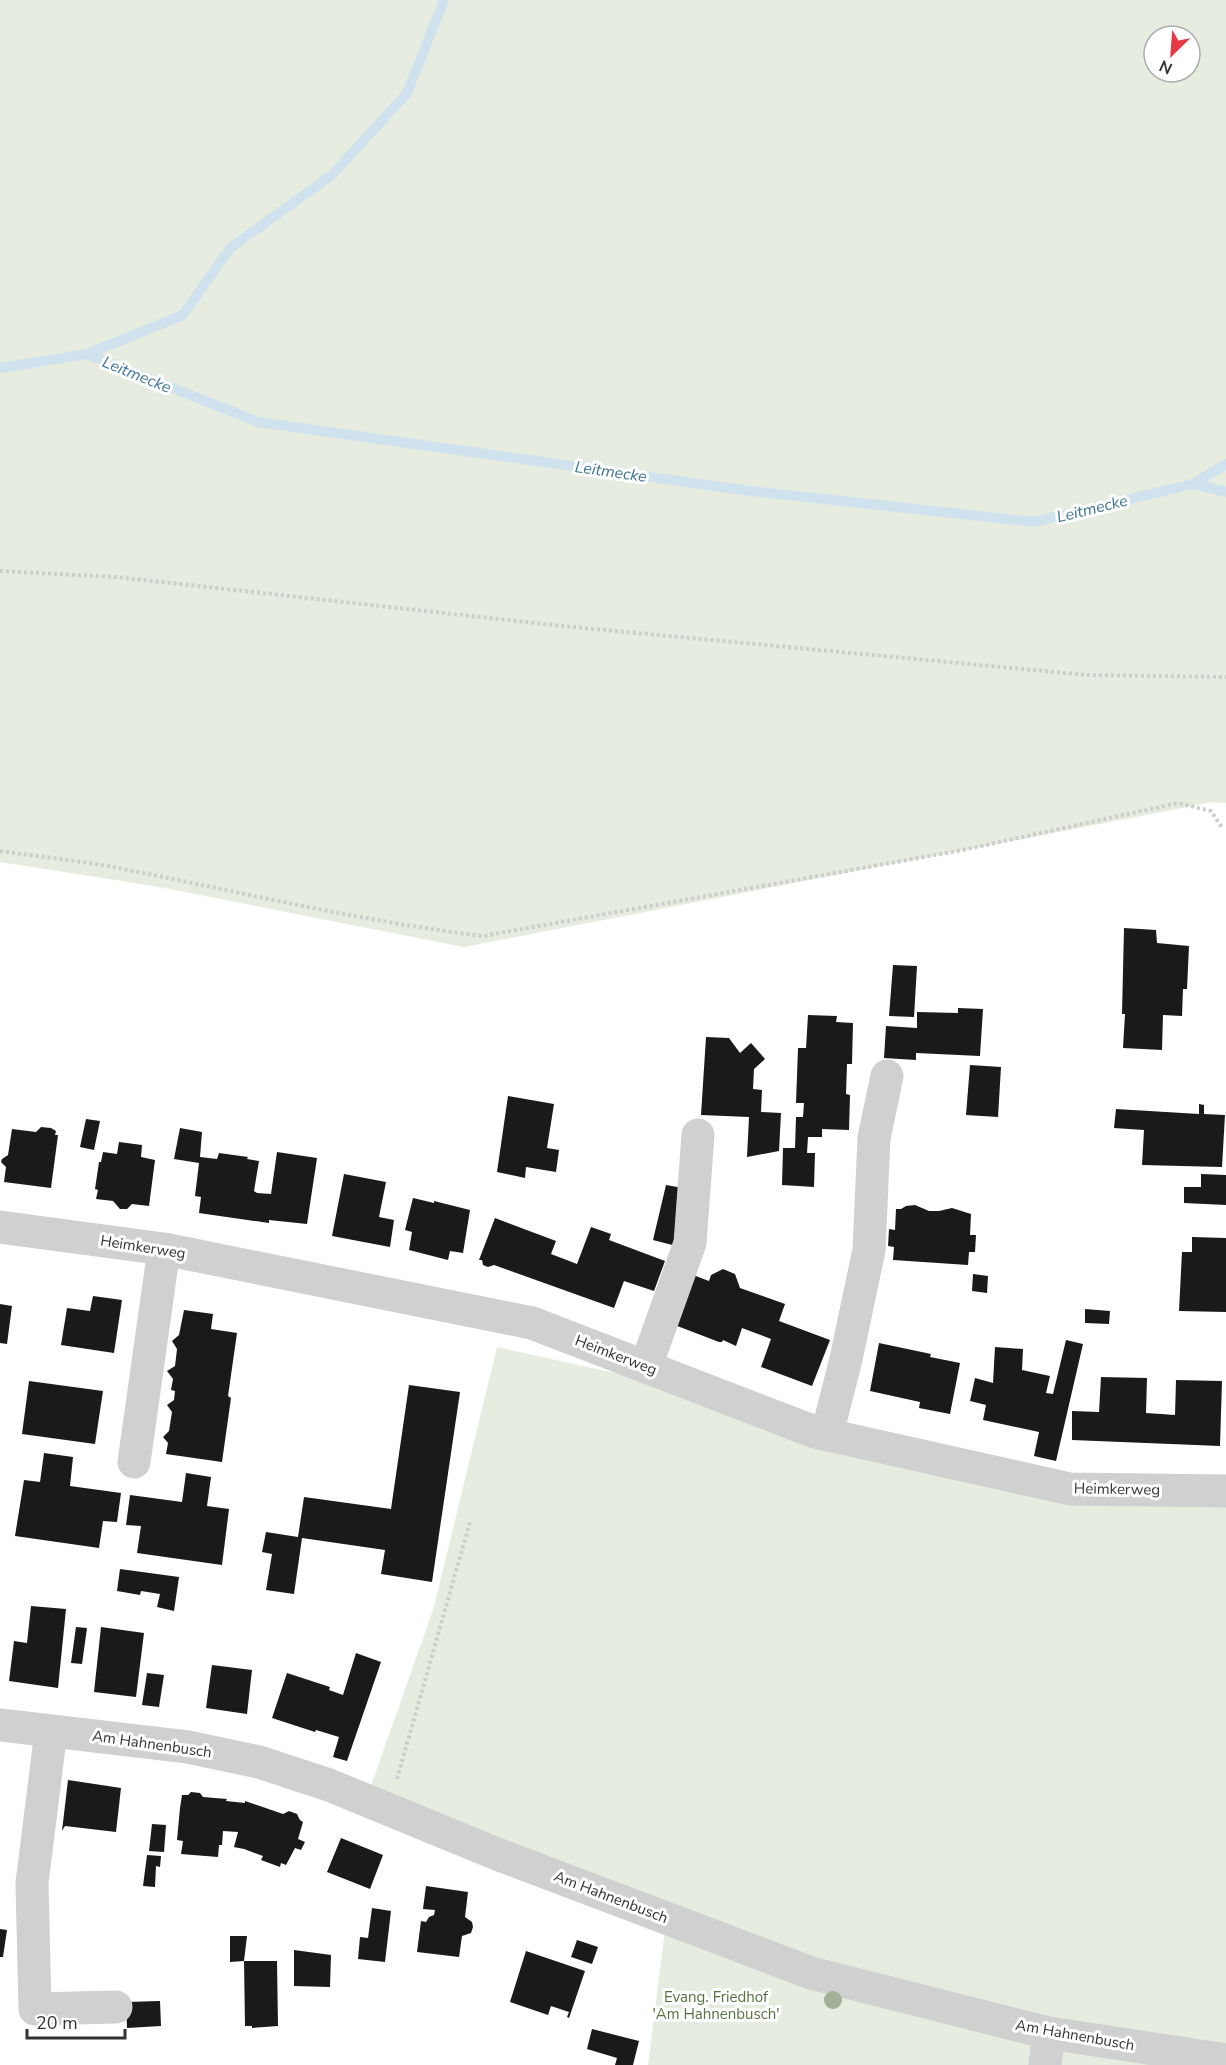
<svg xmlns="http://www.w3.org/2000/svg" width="1226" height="2065" viewBox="0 0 1226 2065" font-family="'Nunito Sans',sans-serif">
<rect width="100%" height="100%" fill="#fff"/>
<!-- green -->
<path fill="#e6ecdf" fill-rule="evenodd" d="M0,0h1226v803l-13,-1 -749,145 -310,-61 -154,-24zM1154,36h36v36h-36z
M497,1347l232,51 341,91 156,2v574h-578l18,-143 -300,-122 68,-193z"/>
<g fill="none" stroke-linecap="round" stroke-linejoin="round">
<!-- stream -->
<path stroke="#cfe2ee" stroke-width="10" d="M87,354l96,-39 47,-67 102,-73 75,-82 37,-93
M0,368l87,-14 171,68 492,69 284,31 159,-38 33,-20
M1193,484l33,8"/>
</g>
<!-- building -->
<path fill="#1a1a1a" d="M1124,928l32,2 1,13 32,3 -2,43h-4l-1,27 -19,-1 -1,35 -39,-2 2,-34h-3z
M893,965l24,1 -3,51 -25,-1z
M958,1008l25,1 -3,47 -64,-3v7l-32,-2 2,-32 31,2v-16l41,1z
M808,1015l29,1 -1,6 17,1 -1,41h-5l-1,30 4,1 -1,35 -27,-1v8h-14l-1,16h8l-1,34 -32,-2 1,-37h12l1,-31h7l1,-14h-8l2,-55h8z
M706,1037l23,1 11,15 11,-10 14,16 -11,10 -1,20 9,1 -1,22 20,1 -2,38 -32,6 2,-40 -48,-2z
M970,1065l31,2 -3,50 -32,-2z
M508,1096l46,8 -7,44 12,2 -3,22 -30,-5 -1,11 -28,-6z
M1199,1104l5,1v9l21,1 -3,52 -80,-2 2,-35 -30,-2 2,-19 83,5z
M86,1119l14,2 -6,29 -14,-3z
M41,1127l10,1 5,3 -1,4h3l-7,53 -47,-6 2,-15 -5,-5 1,-3 6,-4 4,-26 24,3z
M180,1128l22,4 -2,25 17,2 2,-6 29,4 -1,2 12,2 -5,30 3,2 14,1 6,-42 40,6 -10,66 -38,-4v3l-70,-10 2,-16 -6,-1 4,-33 -25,-4z
M119,1142l23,3 -1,12 14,3 -6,46 -17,-2 -5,5h-7l-7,-8 -17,-2 2,-9 -3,-1 4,-27h2l2,-10 14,2z
M344,1174l42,8 -7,35 15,3 -4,27 -58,-11z
M1201,1174l25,1v30l-42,-2v-16h17z
M666,1185l17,3 -3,59 -27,-7z
M413,1198l21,5v-2l36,9 -7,43 -13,-2 -2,9 -39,-10 3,-18 -7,-2z
M915,1205l14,6h10l13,-3 19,6 -1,21h6l-1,17h-6l-1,13 -75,-5 1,-13 -6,-1 1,-17 6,1 1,-21h5l5,-3z
M495,1218l61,23 -5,13 26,10 14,-37 20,7 -2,6 56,21 -11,30 -30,-10 -10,27 -120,-43 -6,2 -5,-2 -1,-5h-3z
M1192,1237l34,1v74l-47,-1 3,-59h10z
M723,1269l12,5 5,14 45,16 -6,17 51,19 -18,46 -51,-19 10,-28 -29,-11 -6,18 -13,-6 -1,2h-3l-47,-18 21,-49 16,6 2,-6z
M973,1274l15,2 -1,17 -15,-2z
M93,1296l29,4 -8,53 -53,-8 6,-37 23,3z
M0,1304l12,2 -5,38 -7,-1z
M1085,1309l25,2 -1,13 -24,-1z
M184,1310l29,4 -2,15 26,4 -9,63 3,2 -9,64 -56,-8 2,-11 -5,-6 6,-6 3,-19 -5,-7 7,-5 1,-9 -4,-1 2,-11 -6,-8 8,-5 2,-17 -5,-8 7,-6z
M1066,1340l17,4 -27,117 -22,-5 5,-24 -56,-12 3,-15 -16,-4 5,-23 18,5 2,-36 28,2 -1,21 28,6 -4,17 7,1z
M879,1343l52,11 -1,3 30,6 -10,51 -31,-6 1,-6 -50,-11z
M1101,1377l46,1 -1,35 15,1 14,1 1,-35 46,1 -2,65 -148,-6v-29l27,1z
M29,1381l74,10 -8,53 -73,-10z
M409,1385l51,7 -28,190 -51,-8 4,-24 -83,-12 -8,56 -28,-4 6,-36 -10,-2 4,-20 32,5 6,-40 87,12z
M44,1453l29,4 -3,29 51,7 -4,29 -14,-1 -4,27 -84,-12 9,-56 16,2z
M186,1473l25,4 -4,29 22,3 -7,56 -85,-12 4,-27 -15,-1 4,-30 52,7z
M120,1569l59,8 -5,34 -17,-4 3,-13 -19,-3 -1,4 -23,-4z
M31,1606l35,3 -8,79 -49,-7 5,-40 13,2z
M76,1627l11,1 -5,36 -11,-1z
M101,1627l43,6 -8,64 -42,-5z
M356,1653l25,9 -34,99 -14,-4 6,-20 -23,-7 -1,2 -43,-14 15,-45 43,14 -1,3 14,5z
M212,1665l40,5 -5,44 -41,-6z
M147,1673l17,2 -5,32 -17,-2z
M68,1780l53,8 -5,44 -51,-6 -3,5z
M191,1792l9,1 3,4 24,2 -1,2 19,2v-2l38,13 6,-3 8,3 3,6 3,2 -5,17 7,3 -4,8 -6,-2 -9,17 -5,-2 -1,4 -19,-7 2,-4 -19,-7 -10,-2 4,-15 -15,-1 -1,14h-3l-1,12 -37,-3 2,-13 -6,-1 3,-32 2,-13h6z
M152,1824l14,1 -2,27 -15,-1z
M341,1838l42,17 -13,34 -43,-17z
M147,1855l14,1 -1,11 -4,-1 -1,21 -12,-1z
M426,1886l42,6 -3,25 7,5 1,5 -2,6 -9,3 -3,21 -42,-5 4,-31 5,1 3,-5 5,-2 1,-5 -12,-1z
M372,1908l19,3 -6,51 -27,-3 2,-22 8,1z
M0,1929l7,1 -4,27h-3z
M230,1936h17l-3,25h33l1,65 -26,2v-2h-7l-1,-65 -14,1z
M577,1940l21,7 -6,17 -21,-7z
M294,1950l37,5 -1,32 -36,-1z
M526,1951l59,20 -16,47 -2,-1 2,-5 -18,-6 -3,9 -38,-13z
M160,2001l1,25 -34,2 -1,-26z
M592,2029l47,12 -6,24h-18l2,-7 -30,-9z"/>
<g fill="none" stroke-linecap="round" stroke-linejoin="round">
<!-- path -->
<path stroke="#cdcdcd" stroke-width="4" stroke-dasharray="3 3" stroke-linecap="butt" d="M0,571l116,6 446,49 525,49 139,2
M0,851c36,5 72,9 108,15 125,24 249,55 375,70l480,-86 215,-47 33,8 12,18
M397,1779l73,-257"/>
<!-- minor -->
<path stroke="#d0d0d0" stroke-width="33" d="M0,1227l164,22 368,74 283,109 255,57 156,2
M646,1366l44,-123 8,-108
M827,1434l19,-75 23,-109 5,-112 13,-62
M134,1462l30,-213
M0,1725l188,22 71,15 70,23 168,69 314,119 238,60 177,27
M51,1731l-19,152 3,126 81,-2
M1045,2065l4,-32"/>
</g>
<!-- trees -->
<circle fill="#a2b095" cx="833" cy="2000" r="9"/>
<g text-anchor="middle" stroke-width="6" stroke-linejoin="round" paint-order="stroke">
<!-- street labels -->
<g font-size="15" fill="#333" stroke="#fff">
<text transform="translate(143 1247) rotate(9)" y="5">Heimkerweg</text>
<text transform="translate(616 1355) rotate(21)" y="5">Heimkerweg</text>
<text transform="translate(1117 1489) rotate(1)" y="5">Heimkerweg</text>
<text transform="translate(152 1744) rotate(8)" y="5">Am Hahnenbusch</text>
<text transform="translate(611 1897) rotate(21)" y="5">Am Hahnenbusch</text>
<text transform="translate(1075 2035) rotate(10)" y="5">Am Hahnenbusch</text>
</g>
<!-- park labels -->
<g font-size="15" fill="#56703f" stroke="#fff">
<text x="716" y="2002">Evang. Friedhof<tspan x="716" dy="17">'Am Hahnenbusch'</tspan></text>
</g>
<!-- water labels -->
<g font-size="16" font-style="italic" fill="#3f7597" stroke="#fff">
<text transform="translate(137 374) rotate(22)" y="6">Leitmecke</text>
<text transform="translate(611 471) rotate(8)" y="6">Leitmecke</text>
<text transform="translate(1092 508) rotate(-14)" y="6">Leitmecke</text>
</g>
</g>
<!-- north arrow -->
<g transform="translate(1172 54) rotate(205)"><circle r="28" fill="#ffffff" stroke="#adadad" stroke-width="1.5"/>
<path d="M0-4.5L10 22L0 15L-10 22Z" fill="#e63946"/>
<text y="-9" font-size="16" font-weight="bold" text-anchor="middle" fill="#333333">N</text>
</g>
<!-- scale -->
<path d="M27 2029v9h98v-9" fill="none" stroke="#333333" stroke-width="3"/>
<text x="36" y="2029" font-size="18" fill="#333333" stroke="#ffffff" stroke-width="4.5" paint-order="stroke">20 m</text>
</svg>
